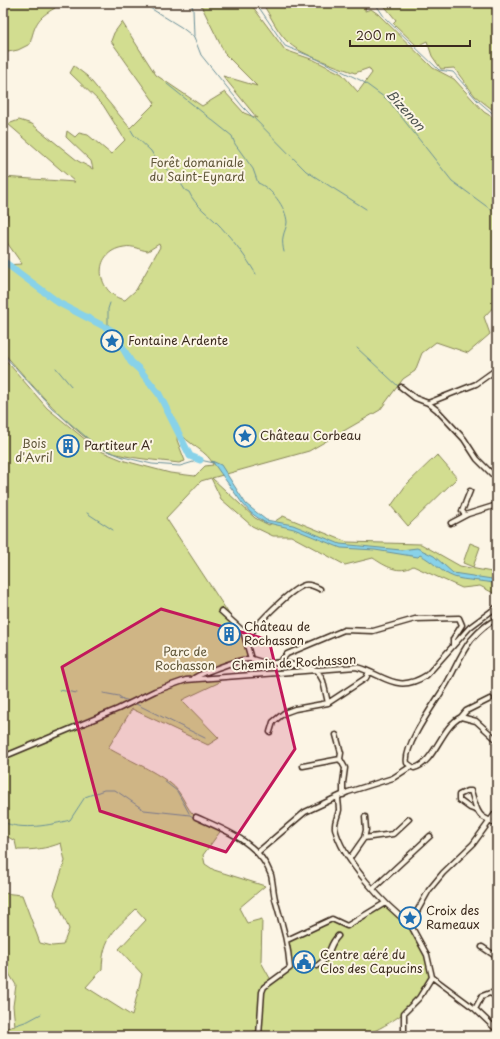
<svg xmlns="http://www.w3.org/2000/svg" width="500" height="1039" viewBox="0 0 500 1039" font-family="'Playpen Sans',sans-serif">
<rect width="100%" height="100%" fill="#fcf5e5"/>
<filter id="ink" filterUnits="userSpaceOnUse"><feTurbulence type="fractalNoise" baseFrequency=".025" numOctaves="2"/><feDisplacementMap in="SourceGraphic" scale="8" xChannelSelector="R" yChannelSelector="G"/><feConvolveMatrix kernelMatrix="1 2 1 2 8 2 1 2 1" color-interpolation-filters="sRGB"/></filter>
<g filter="url(#ink)">
<!-- green -->
<path fill="#d2dd90" stroke="#868457" fill-rule="evenodd" d="M3,3h49l3,5c-18,10 -20,16 -25,36l-12,6 -15,3z
M200,3h50l35,47 29,10 28,14 16,18 14,-19 -3,-5 -14,5c-16,-6 -53,-18 -65,-29 -12,-10 -19,-28 -28,-41h104l-1,8 6,-2 7,5 55,54 21,11 30,33 13,8v183l-13,14 6,17 -22,19 -32,-11 -14,11 -7,18 -12,8 -23,31 -71,41 -97,27 43,40 14,7 14,-9 64,26 74,2 39,22 37,7v22l-17,-9 -18,2 -49,-22c-14,9 -28,0 -40,-8l-28,7 -54,-29h-18l-21,-10 -31,-27 -10,-21 -10,3 -35,37 67,102 7,7 11,32 -29,8 -28,11 29,-1 -5,6 -36,17 37,38 -11,7 -76,-36 -24,39c21,12 43,21 62,35 12,9 14,21 22,30 7,8 21,12 30,16l-19,26 2,9 9,6 51,16 -26,22 8,15 15,-4 -1,43 10,18 19,-10 -3,-30 45,-21 15,7 38,-23 25,21 12,21 10,32c-13,30 -40,46 -68,59h-361v-7l12,-3 -2,-20 3,-21 -11,-18 -2,-1v-73l19,2 18,48 12,3 11,-1 6,-16 -15,-35 11,-33 -4,-18c-15,6 -28,7 -44,7l-2,-9 -7,-4 -5,1v-481l44,51 51,42 27,11 45,12 25,3 10,-10 8,-1c-4,-14 -26,-20 -35,-35l-1,10 8,21 -6,2c-23,-3 -49,-4 -72,-12 -28,-10 -83,-75 -104,-99v-87l19,-1 -19,-27 5,-24 -5,-4v-32l72,5 -67,-58 11,-4 13,4 46,37 15,8 -2,-8 -25,-24 1,-6 8,6 4,-4 9,2 23,19 14,-14 -22,-35 -33,-32 4,-7 13,10 43,52 25,-25 -44,-62 3,-8 8,-11 34,53 46,31 23,-14 19,21 13,5 -34,-42 34,10 -32,-32zM159,244l1,3 -24,43 -11,10c-28,-5 -35,-48 -1,-53 9,-2 15,3 24,4zM136,909l10,11 -27,29 23,25 -10,42 -46,-29 16,-18c1,-33 13,-39 34,-60z
M382,3h115v110l-22,-17 -21,-28 -13,1 -9,-13 -5,-15 -10,5 -24,-23 3,-3z
M437,455l20,23 -49,48 -17,-20 15,-21z
M470,543l10,4 -7,20 -10,-4z"/>
<!-- water -->
<path fill="#88d2e9" stroke="#698f98" d="M212,461l9,4 25,39 20,16 27,5 47,19 61,6 16,-2 17,8 19,17 39,6 5,1v4c-14,-4 -32,-3 -43,-7 -14,-5 -21,-16 -34,-22l-2,2 -43,-7 -34,-2 -47,-19 -30,-7 -13,-9 -9,-10z"/>
<g fill="none" stroke-linecap="round" stroke-linejoin="round">
<!-- stream -->
<path stroke="#698f98" stroke-width="1" d="M142,3l39,24 13,10 7,18 42,52 63,64 60,38
M191,3l2,6 1,27
M256,3l29,43 32,13 45,22 26,19 64,81 45,33
M375,3l10,15 54,52 14,2 24,28 20,17
M167,84l65,52 3,8 18,25 5,14c13,5 28,24 29,39 0,5 -3,9 -4,15 -1,4 0,11 1,15
M131,130l3,5 17,16 7,12 19,14 8,13 4,2c6,14 21,23 31,34 14,15 26,31 36,48
M108,328v-19l2,-6
M357,348l42,39
M3,354l49,54 46,39 25,10 29,7 28,2 20,-6 14,3
M56,368l15,18
M87,513l26,17
M59,690l18,3
M103,693l16,3 4,3
M119,698l11,3
M134,703l71,35
M164,781l13,10 12,22
M335,817l2,-11
M3,822c19,9 48,3 67,-2l15,-23 19,-7h11l29,20 46,5 9,6
M202,822l16,7
M16,1025l12,-4 13,-7
M257,1027l3,-35 2,-7"/>
<!-- river -->
<path stroke="#88d2e9" stroke-width="7" d="M3,261l56,42 54,28 18,31 8,7 20,25 31,62 10,4"/>
<!-- minor casing -->
<g stroke="#3b2a1e" stroke-width="7">
<path id="minor" d="M401,387l14,11 13,5 9,7 27,29 13,20 20,20
M428,403l48,-19 21,-15
M465,515l-3,-4 8,-20
M451,523l17,-9 29,-9
M221,611l22,20 8,28
M497,619c-10,4 -19,13 -26,21 -10,13 -16,29 -24,43 -9,16 -44,62 -40,80l7,5c20,-4 27,-41 47,-51l15,4 21,19
M247,641c4,-13 45,-53 58,-56 5,-1 11,2 15,4
M280,662l37,8 6,11 5,22
M194,678c8,-5 51,-21 58,-19 10,3 16,6 28,3l7,-8 57,-24 29,1 42,-12 44,-1 3,7 -9,14v6
M461,717l5,-6 24,-12
M270,732l3,-10 11,-9 11,-4 33,-6 38,-25 3,-6
M336,735l5,18 -1,6 5,9 -2,15v12
M3,757l115,-48 37,-18 31,-11 170,-13c28,7 40,28 71,8l43,-48 27,-20
M303,766l37,-7
M338,797c0,4 1,9 1,13 -1,6 -5,12 -4,18 6,30 51,79 75,96
M478,811l-8,-3 -11,-8v-5l8,-4h4c3,8 5,22 12,26 5,3 9,4 14,8
M196,817c29,13 63,25 75,58 2,8 2,16 4,24 7,25 13,43 15,69l-26,19 -2,5 -3,44
M364,838l2,-8 -1,-13
M258,852l47,-40 43,-20 45,-14 17,-11
M350,858l14,-20 29,-4 16,-15
M497,880l-1,11 1,1
M373,889l57,-53
M287,940l45,-21 15,7 38,-23
M482,947l15,10
M317,966c16,-11 10,-19 21,-30
M432,977l43,32 22,21
M475,1009l7,-13 8,-3 7,4
M252,1036l7,-3
M404,1036v-23l15,-15 13,-21 -5,-22 -17,-31 19,-34 14,-17 30,-29 24,-33"/>
</g>
<!-- minor -->
<use href="#minor" stroke="#fcf5e5" stroke-width="4"/>
</g>
</g>
<!-- marked area -->
<path fill="#c2185b" fill-opacity="0.2" stroke="#c2185b" stroke-width="3" stroke-linejoin="round" d="M161,609l108,31 26,109 -69,103 -126,-41 -38,-144z"/>
<!-- icons -->
<defs>
<g id="sight-ring" transform="scale(1.15)"><circle r="9.5" fill="#fcf5e5" stroke="#1f6fb2" stroke-width="1.5"/><path d="M0-6L1.8-2.2L6-1.7L2.9 1.2L3.7 5.4L0 3.3L-3.7 5.4L-2.9 1.2L-6-1.7L-1.8-2.2Z" fill="#1f6fb2"/></g>
<g id="building-ring" transform="scale(1.15)"><circle r="9.5" fill="#fcf5e5" stroke="#1f6fb2" stroke-width="1.5"/><path d="M-4-6H4V6H1V3H-1V6H-4ZM-2.5-4.3h1.7v1.8h-1.7ZM.8-4.3h1.7v1.8H.8ZM-2.5-1h1.7V.8h-1.7ZM.8-1h1.7V.8H.8Z" fill="#1f6fb2"/></g>
<g id="civic-ring" transform="scale(1.15)"><circle r="9.5" fill="#fcf5e5" stroke="#1f6fb2" stroke-width="1.5"/><path d="M-.6-6.5H3V-4.5H.6V-3L4-1V1h2V6H-6V1h2V-1L-.6-3ZM-1.2 2.5V6h2.4V2.5Z" fill="#1f6fb2"/></g>
</defs>
<g fill-rule="evenodd">
<use href="#sight-ring" x="112" y="341"/>
<use href="#sight-ring" x="245" y="436"/>
<use href="#building-ring" x="68" y="446"/>
<use href="#building-ring" x="229" y="634"/>
<use href="#sight-ring" x="410" y="918"/>
<use href="#civic-ring" x="304" y="962"/>
</g>
<g text-anchor="middle" stroke-width="4" stroke-linejoin="round" paint-order="stroke">
<!-- park labels -->
<g font-size="12" fill="#61573a" stroke="#fcf5e5">
<text x="197" y="167">Forêt domaniale<tspan x="197" dy="14">du Saint-Eynard</tspan></text>
<text x="34" y="448">Bois<tspan x="34" dy="14">d'Avril</tspan></text>
<text x="185" y="656">Parc de<tspan x="185" dy="14">Rochasson</tspan></text>
</g>
<!-- poi labels -->
<g font-size="12" fill="#3b2a1e" stroke="#fcf5e5" text-anchor="start">
<text x="128" y="345">Fontaine Ardente</text>
<text x="260" y="440">Château Corbeau</text>
<text x="84" y="450">Partiteur A'</text>
<text x="244" y="631">Château de<tspan x="244" dy="14">Rochasson</tspan></text>
<text x="426" y="915">Croix des<tspan x="426" dy="14">Rameaux</tspan></text>
<text x="320" y="959">Centre aéré du<tspan x="320" dy="14">Clos des Capucins</tspan></text>
</g>
<!-- street labels -->
<g font-size="12" fill="#3b2a1e" stroke="#fcf5e5">
<text transform="translate(294 663) rotate(-3)" y="4">Chemin de Rochasson</text>
</g>
<!-- water labels -->
<g font-size="13" font-style="italic" fill="#4e5451" stroke="#fcf5e5">
<text transform="translate(406 110) rotate(48)" y="5">Bizenon</text>
</g>
</g>
<!-- margin -->
<rect width="500" height="1039" fill="none" stroke="#fcf5e5" stroke-width="16"/>
<rect x="8" y="8" width="484" height="1023" fill="none" stroke="#3b2a1e" stroke-width="1.5" filter="url(#ink)"/>
<!-- scale -->
<path d="M350 40v6h120v-6" fill="none" stroke="#3b2a1e" stroke-width="2"/>
<text x="356" y="40" font-size="12" fill="#3b2a1e" stroke="#fcf5e5" stroke-width="3" paint-order="stroke">200 m</text>
</svg>
